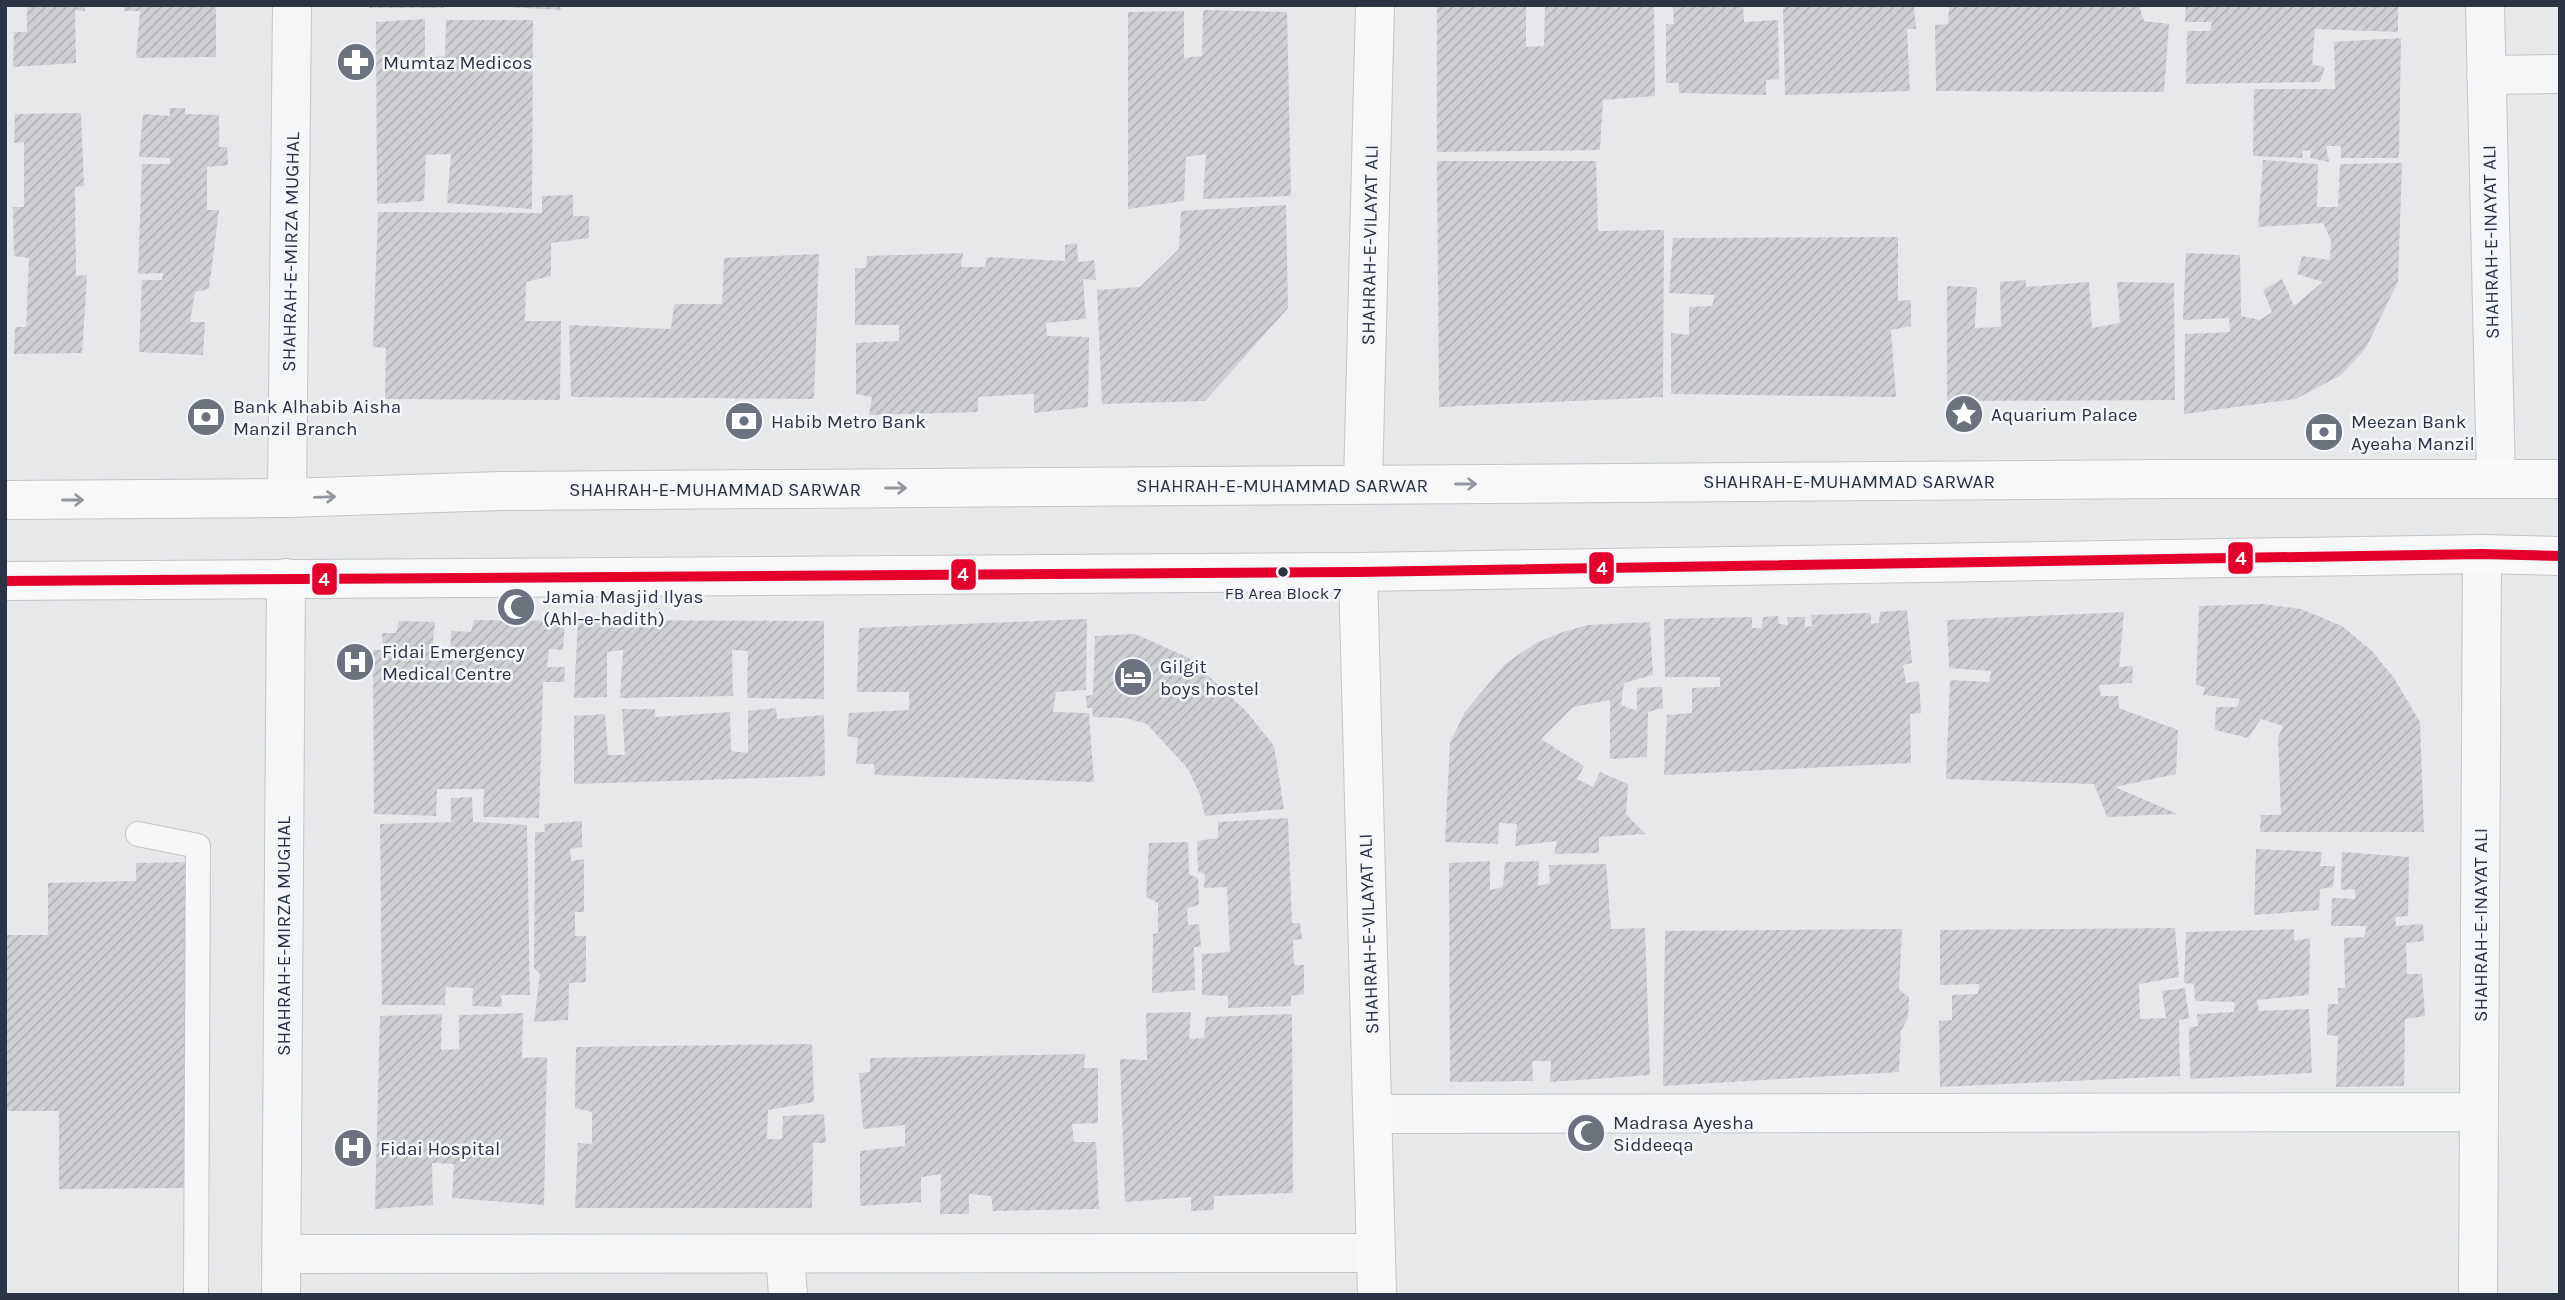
<svg xmlns="http://www.w3.org/2000/svg" width="2565" height="1300" viewBox="0 0 2565 1300" font-family="Karla,sans-serif">
<defs>
<pattern id="building-hatch" width="6" height="6" patternUnits="userSpaceOnUse" patternTransform="scale(1.75)"><rect width="6" height="6" fill="#ced0d3"/><path d="M-1 1l2-2M0 6l6-6M5 7l2-2" fill="none" stroke="#b1b3b6"/></pattern>
</defs>
<rect width="100%" height="100%" fill="#e6e8ea"/>
<!-- building -->
<path fill="url(#building-hatch)" d="M27,5h58v6l-10,-1 1,53 -63,4 1,-35h13z
M124,5h92v52l-80,1 4,-47h-16z
M368,5h76v3h-75z
M507,5h53l1,5 -54,-3z
M1437,5h89v42l18,-1 1,-41h109l1,91 -52,4 -3,50 -163,2z
M1673,5h70l1,17 34,-2 1,59 -13,1v15l-87,-2v-10h-13v-59h8z
M1783,5h131l2,24h-9l3,62 -125,4z
M1949,5h194l-3,3 4,13 25,3 -5,68 -228,-1 -1,-66 13,-1z
M2186,5h212v27l-83,-3 -3,36 13,2 -5,15 -134,2 1,-53h23l2,-9h-27z
M1203,10l84,2 4,184 -88,3 3,-45 -20,3 -2,44 -56,8v-197l56,-1v47l18,-2z
M425,19v39l20,-2 1,-36h87l-1,189 -85,-6 4,-49 -25,1 -2,46 -47,3 -1,-182z
M2401,38l-2,120h-58v-12h-15l3,16 -19,-4 1,-8 -9,1 1,7 -50,-2 1,-67h81l-1,-47z
M169,108h16v6l34,1v32h8l1,18 -21,2v43h12l-10,79 -14,3 -5,30h15l-2,33 -64,-3 3,-72h20l1,-7 -25,1 4,-110h28v-6l-31,-1 4,-43 27,2z
M81,113l3,73 -9,1 1,89 11,-1 -5,78 -68,1 1,-27h11l3,-69 -15,-2 -1,-49h11v-65l-10,1 1,-29z
M2263,160l55,4 -1,43h21l2,-43 62,-1 -4,118 -32,67 -25,27 -45,24 -112,15 1,-80 45,-2 -1,-14 -46,2 3,-67 54,2 1,61 19,4 12,-8 -9,-22 19,-11 12,27 29,-24 -26,-8 5,-18 28,4 1,-20 -8,-17 -65,4z
M1437,161h159l2,70 66,-1 -1,167 -224,10z
M573,195v21h16v22l-38,5v33l-25,6 -1,39h36l-1,79 -175,-1 1,-51 -13,-1 5,-135 164,1v-17z
M1286,205l2,103 -83,93 -103,3 -5,-114 43,-3 39,-38 2,-38z
M1898,237v64l13,-1v26l-20,4 5,67 -225,-3v-61l18,2v-28l23,-1 3,-11 -46,-2 4,-55z
M1077,243l1,19 16,-2 2,20 -13,-1 3,40 -40,4 1,13 42,1 -1,70 -54,6v-19l-56,3v15l-109,3 3,-18 -16,-3v-51l43,-2v-16h-44v-57h11l1,-12 96,-3 -2,14h24l2,-10 78,4v-16z
M819,254l-5,145 -243,-2 -2,-72 102,4 3,-25h48l2,-46z
M2026,280v7l63,-5 3,46 28,-5 -3,-41 57,1 1,117 -228,1v-115l30,1 -2,41 26,-1 -1,-45z
M2263,604l38,5 41,17 30,25 22,27 26,44 4,110h-164l1,-17h20l-3,-77 5,-12 -22,-7 -13,19 -33,-8 1,-23h21l3,-8 -37,-4 2,-8 -9,-2 3,-79z
M1907,610l5,53 -9,2 3,18 13,-2 2,32 -11,1 1,49 -247,12 3,-60 25,-2v-25l28,-1v-10h-55l-1,-58 88,-2v11h10l1,-11 15,-1 1,8 9,1 -1,-8h18v10l7,-1 -1,-11 60,-2v11l8,-1 1,-11z
M2124,612l-5,55 14,-1 -1,17 -33,2 2,11h17l1,12 59,22 -2,44 -61,13 63,27 -71,3 -13,-33 -148,-5 4,-99 39,2 2,-11 -42,-3 -2,-48z
M1087,619l-1,71 -30,2 -3,20 36,1 5,69 -219,-7 -1,-11h-18l2,-26 -11,-2 2,-23 60,-3v-18h-52l2,-64z
M474,620l91,1 -2,29 -14,-1 -2,18h18l-1,15h-21l-4,136 -56,-1 1,-28h-47l-1,27 -62,-2 -1,-164h10l-1,-17h14l3,-12 36,1 -3,30 18,2 1,-23 20,1z
M578,620l246,1v78l-77,-1 1,-47 -16,-1 1,46 -113,2 3,-48 -16,2v45l-33,1z
M1650,622l3,53 -29,8 -3,22 16,6v-23l25,-1 1,21 -15,4 -1,45 -37,2v-59l-37,7 -32,32 43,27 -7,13 16,8 7,-15 28,12 -2,30 19,20 -46,3v16l-45,1 3,-13 -42,5 2,-22 -18,-1 -1,21 -53,-2 5,-99 15,-31 40,-48 31,-21 27,-11 25,-7z
M1135,634l54,24 58,54 27,34 10,63 -79,7 -5,-21 -12,-26 -41,-45 -22,-6 -32,-1 -1,-9h-5l-1,-12 7,-1 2,-59z
M776,708l1,11 47,-4 1,61 -251,8v-68l31,-2 3,41h17l-3,-46h33v8l75,-5 1,39 17,2v-42z
M472,797l1,25 54,3 3,170h-29l1,12 -30,-1 1,-18 -27,-1 -1,18h-63l-2,-181 71,-2v-24z
M1288,818l4,105h8l2,16 -9,1 1,25h10v29l-13,2v10l-63,2v-12l-26,-1v-41l28,-2 -3,-65 -23,1 1,-14 -7,-2 -1,-31 21,-3v-16z
M582,821v26l-12,2 1,12 13,-2v53h-9v24h11v46l-17,1 -1,37 -34,2 6,-48 -6,-6 1,-136h10l-1,-8z
M1188,842l1,32 9,4 1,27 -12,3 1,17 11,-1 2,23h-7l1,43 -43,3 1,-59 5,-1v-30l-12,-6 3,-54z
M2256,849l66,3 -2,14h15l-2,21 -13,2 -1,21 -65,5z
M2342,852l67,5 -1,59 -13,1 1,9 27,-2 1,17 -18,2 1,31h15l3,42 -20,3 -1,67 -68,1 2,-51 -11,-1 1,-31h10v-16h7l-1,-50 20,-1 3,-11h-36l1,-28 23,1v-10l-14,1z
M1490,861v29l13,-3 2,-25 34,-1 -1,25 12,-3 -1,-18 57,-1 5,65 34,-1 5,147 -100,7 1,-21h-19l1,20 -83,1 -1,-219z
M185,862l2,326 -128,1v-78h-54v-176h43v-52l88,-2v-18z
M2175,928l4,49 -40,7 1,35 26,-1 -4,-27 23,-3 4,30 -10,2 1,56 -240,11 -1,-66 13,-1v-25l26,-1 1,-10 -39,1v-55z
M1902,929l-3,61 10,7 -1,21 -7,13 -2,41 -236,14 2,-155z
M2294,929v12l16,-3 -1,57 -52,5 2,11 50,-2 3,64 -122,6 -1,-51 9,-2 -1,-12 37,-2 1,-10 -40,-1 -1,-17 -10,-1 2,-51z
M1191,1012l-2,27 15,-1 2,-21 86,-3 1,179 -79,3v14l-23,1v-14l-66,5 -5,-143 27,1 -1,-47z
M523,1013l-1,45 25,-1 -3,148 -92,-7 2,-34 -22,-1 1,42 -58,4 5,-193 62,-2 -1,36 18,-1v-34z
M812,1044l2,58 -46,8 -1,29h15l1,-23 41,-2 2,29h-13l-1,65h-237l3,-65 14,1v-32l-17,-4 1,-61z
M1085,1054l-1,14h14v55l-26,1 2,18h22l3,67 -106,2 -2,-15 -22,-2v20h-29l1,-40 -20,3v25l-61,4v-55l45,-5v-21l-42,4 -4,-56 11,-1v-14z"/>
<g fill="none" stroke-linecap="round" stroke-linejoin="round">
<!-- lane casing -->
<g stroke="#c4c6c8" stroke-width="26">
<path id="lane" d="M138,834l60,12 -2,447"/>
</g>
<!-- street casing -->
<g stroke="#c4c6c8" stroke-width="40">
<path id="street" d="M2485,5l11,474
M2486,75l74,-1
M287,498l5,-493
M1373,1114l1106,-2
M281,1254l1095,-1
M785,1255l3,40
M281,1295l5,-717
M2478,1295l4,-741"/>
</g>
<!-- secondary casing -->
<g stroke="#c4c6c8" stroke-width="40">
<path id="secondary" d="M1363,485l12,-480
M5,500l282,-2 214,-7 1673,-12h386
M1358,572l19,723
M5,581l1353,-9 1124,-18 78,2"/>
</g>
<!-- lane -->
<use href="#lane" stroke="#f5f6f7" stroke-width="24"/>
<!-- street -->
<use href="#street" stroke="#f5f6f7" stroke-width="38"/>
<!-- secondary -->
<use href="#secondary" stroke="#f8f8f8" stroke-width="38"/>
<!-- bus-1 casing -->
<g stroke="#f4f6f9" stroke-width="16">
<path id="bus-1" d="M5,581l1353,-9 1124,-18 78,2"/>
</g>
<!-- bus-1 -->
<use href="#bus-1" stroke="#e4002b" stroke-width="10"/>
</g>
<!-- one-way arrows -->
<defs><path id="oneway-shaft" d="M-6 0H5M1.5-3L5.5 0L1.5 3" fill="none" stroke-width="1.6" stroke-linecap="round" stroke-linejoin="round" transform="scale(1.75)"/></defs>
<g stroke="#92969e">
<use href="#oneway-shaft" transform="translate(1466 484)"/>
<use href="#oneway-shaft" transform="translate(896 488)"/>
<use href="#oneway-shaft" transform="translate(325 497) rotate(-2)"/>
<use href="#oneway-shaft" transform="translate(73 500)"/>
</g>
<!-- icons -->
<defs>
<g id="pharmacy-disc" transform="scale(2.0125)"><circle r="9.5" fill="#6c737f" stroke="#f4f6f9"/><path d="M-2-6h4v4h4v4h-4v4h-4v-4h-4v-4h4Z" fill="#fff"/></g>
<g id="sight-disc" transform="scale(2.0125)"><circle r="9.5" fill="#6c737f" stroke="#f4f6f9"/><path d="M0-6L1.8-2.2L6-1.7L2.9 1.2L3.7 5.4L0 3.3L-3.7 5.4L-2.9 1.2L-6-1.7L-1.8-2.2Z" fill="#fff"/></g>
<g id="bank-disc" transform="scale(2.0125)"><circle r="9.5" fill="#6c737f" stroke="#f4f6f9"/><path d="M-6-4H6V4H-6ZM0-2.3a2.3 2.3 0 1 0 0 4.6a2.3 2.3 0 1 0 0-4.6Z" fill="#fff"/></g>
<g id="mosque-disc" transform="scale(2.0125)"><circle r="9.5" fill="#6c737f" stroke="#f4f6f9"/><path d="M3.5-4.9A6 6 0 1 0 3.5 4.9A5 5 0 1 1 3.5-4.9Z" fill="#fff"/></g>
<g id="hospital-disc" transform="scale(2.0125)"><circle r="9.5" fill="#6c737f" stroke="#f4f6f9"/><path d="M-5-5h3v3.5h4V-5h3V5h-3V1.5h-4V5h-3Z" fill="#fff"/></g>
<g id="hotel-disc" transform="scale(2.0125)"><circle r="9.5" fill="#6c737f" stroke="#f4f6f9"/><path d="M-6-4.5h1.5V1H6V5H4.5V3h-9V5H-6ZM-4 0a1.8 1.8 0 1 1 3.6 0ZM.5 0V-2.5h3Q6-2.5 6 0Z" fill="#fff"/></g>
</defs>
<g fill-rule="evenodd">
<use href="#pharmacy-disc" x="356" y="62"/>
<use href="#sight-disc" x="1964" y="414"/>
<use href="#bank-disc" x="206" y="417"/>
<use href="#bank-disc" x="744" y="421"/>
<use href="#bank-disc" x="2324" y="432"/>
<use href="#mosque-disc" x="516" y="607"/>
<use href="#hospital-disc" x="355" y="662"/>
<use href="#hotel-disc" x="1133" y="677"/>
<use href="#mosque-disc" x="1586" y="1133"/>
<use href="#hospital-disc" x="353" y="1148"/>
</g>
<!-- markers -->
<circle fill="#2b3445" stroke="#f4f6f9" stroke-width="2.5" cx="1283" cy="572" r="6"/>
<g text-anchor="middle" stroke-width="5" stroke-linejoin="round" paint-order="stroke">
<!-- bus labels -->
<g font-size="17" fill="#2b3445" stroke="#f4f6f9">
<text x="1283" y="599">FB Area Block 7</text>
</g>
<!-- poi labels -->
<g font-size="19" fill="#2b3445" stroke="#f4f6f9" text-anchor="start">
<text x="383" y="69">Mumtaz Medicos</text>
<text x="233" y="413">Bank Alhabib Aisha<tspan x="233" dy="22">Manzil Branch</tspan></text>
<text x="1991" y="421">Aquarium Palace</text>
<text x="771" y="428">Habib Metro Bank</text>
<text x="2351" y="428">Meezan Bank<tspan x="2351" dy="22">Ayeaha Manzil</tspan></text>
<text x="543" y="603">Jamia Masjid Ilyas<tspan x="543" dy="22">(Ahl-e-hadith)</tspan></text>
<text x="382" y="658">Fidai Emergency<tspan x="382" dy="22">Medical Centre</tspan></text>
<text x="1160" y="673">Gilgit<tspan x="1160" dy="22">boys hostel</tspan></text>
<text x="1613" y="1129">Madrasa Ayesha<tspan x="1613" dy="22">Siddeeqa</tspan></text>
<text x="380" y="1155">Fidai Hospital</text>
</g>
<!-- street labels -->
<g font-size="19" fill="#2b3445" stroke="#f4f6f9">
<text transform="translate(2490 242) rotate(-91)" y="7">SHAHRAH-E-INAYAT ALI</text>
<text transform="translate(1369 245) rotate(-89)" y="7">SHAHRAH-E-VILAYAT ALI</text>
<text transform="translate(290 252) rotate(-89)" y="7">SHAHRAH-E-MIRZA MUGHAL</text>
<text x="1849" y="488">SHAHRAH-E-MUHAMMAD SARWAR</text>
<text x="1282" y="492">SHAHRAH-E-MUHAMMAD SARWAR</text>
<text x="715" y="496">SHAHRAH-E-MUHAMMAD SARWAR</text>
<text transform="translate(2480 925) rotate(-90)" y="7">SHAHRAH-E-INAYAT ALI</text>
<text transform="translate(1368 934) rotate(-92)" y="7">SHAHRAH-E-VILAYAT ALI</text>
<text transform="translate(283 936) rotate(-90)" y="7">SHAHRAH-E-MIRZA MUGHAL</text>
</g>
</g>
<g stroke="#f4f6f9" stroke-width="2.5">
<rect x="2227" y="541" width="27" height="34" rx="7" fill="#e4002b"/>
<rect x="1588" y="551" width="27" height="34" rx="7" fill="#e4002b"/>
<rect x="950" y="558" width="27" height="33" rx="7" fill="#e4002b"/>
<rect x="311" y="562" width="27" height="34" rx="7" fill="#e4002b"/>
</g>
<g font-size="19" text-anchor="middle" font-weight="bold" fill="#fff">
<text x="2241" y="565">4</text>
<text x="1602" y="575">4</text>
<text x="963" y="581">4</text>
<text x="324" y="586">4</text>
</g>
<!-- border -->
<rect width="2565" height="1300" fill="none" stroke="#2b3445" stroke-width="14"/>
</svg>
